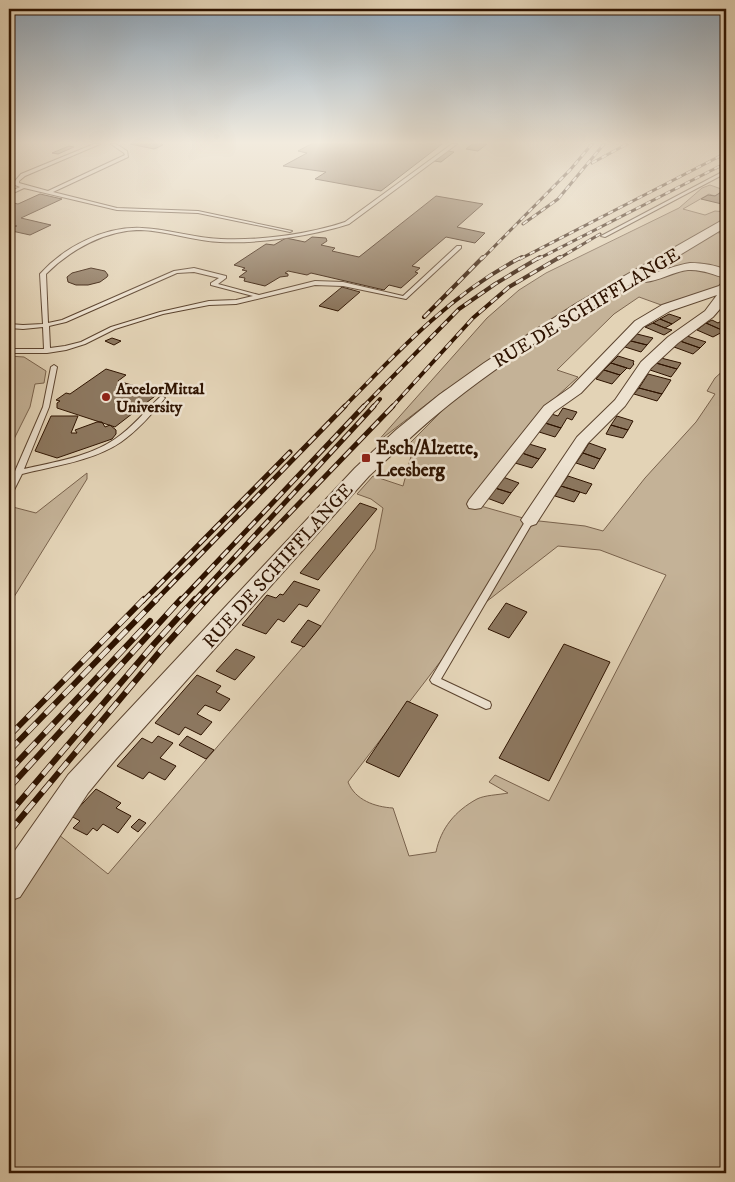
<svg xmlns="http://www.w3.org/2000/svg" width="735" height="1182" viewBox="0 0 735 1182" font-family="'IM FELL DW Pica',serif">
<rect width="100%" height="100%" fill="#e3d3b6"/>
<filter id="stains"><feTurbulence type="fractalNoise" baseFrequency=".004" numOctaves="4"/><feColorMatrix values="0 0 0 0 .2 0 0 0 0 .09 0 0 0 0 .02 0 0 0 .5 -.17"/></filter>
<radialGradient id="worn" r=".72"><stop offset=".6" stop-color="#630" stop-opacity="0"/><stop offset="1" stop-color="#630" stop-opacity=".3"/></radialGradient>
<!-- green -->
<path fill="#c4b297" stroke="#79624c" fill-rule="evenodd" d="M710,185l14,5 -9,6 -6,-2 -26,15 22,6 10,-4 11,1v5l-13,14 6,2 7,-4v56l-62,21 -25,-9 -25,17 -57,56 21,7 -23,21 -85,105 60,17 55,6 18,5 42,-53 51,-56 19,-28 -8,-3 8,-13 11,-10v805h-717v-287l40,-59 59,47 213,-248 54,-77 8,-41 -12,-9 -14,-5 16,-18 30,10 10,-37 -3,-6 47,-47 -12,-6 -69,53 111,-125 32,-28 27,-17 133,-65 23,-20zM558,546l42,4 66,25 -117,226 -54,-26 -6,7 19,11c-10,2 -23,2 -31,6 -22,12 -36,29 -41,53l-27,4 -16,-48c-18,-1 -38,-8 -45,-26l138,-180z
M9,356l15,1 22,14 -2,12 -9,1 -5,23 -18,36 -3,32z
M87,473v6l-78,126v-99l27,7z"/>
<!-- building -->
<path fill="#8c775f" stroke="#2e1300" d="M130,144h32l1,1 -9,4z
M311,144h131l-61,47 -66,-12 11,-7 -43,-6 24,-13 -9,-2z
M472,144h15l-9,7 -12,-2z
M69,146l5,1 -16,7 -6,-1z
M448,151l6,1 -13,10 -7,-1z
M726,189v16l-25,-6 7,-4 7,1z
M40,194l22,5 -41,19 30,7 -21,10 -18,-4 3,-2 -4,-1 6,-2 -8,-2v-22l9,2z
M436,196l47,8 -26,23 28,6 -10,10 -29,-6 -34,29 8,2 -5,4 3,1 -17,15 -12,-3 -5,5 -73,-17 -4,2 -19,-4 -3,2 3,1v2l-8,1 -15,9 -21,-5 1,-3 -6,-1 8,-6 -5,-1 3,-2 -11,-3 32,-21 8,1 12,-7 19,4 7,-5 14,1 1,3 -6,4 14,3 -3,3 27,6z
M91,268l14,3 3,4 -1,2 -7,5 -12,3h-12l-8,-3 -1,-5 5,-4z
M342,287l18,5 -22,19 -19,-5z
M669,314l12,4 -9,6 -12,-5z
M660,319l12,5 -7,4 -12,-5z
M712,320l6,3 5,-3 3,1v9l-2,1 -18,-8z
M653,323l12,5 7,2 -8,5 -19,-8z
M706,323l18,8 -11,6 -16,-7z
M637,334l16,4 -6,7 -16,-4z
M687,336l19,6 -6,6 -20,-7z
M112,338l9,3 -7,4 -9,-4z
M631,341l16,4 -6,7 -16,-5z
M680,341l20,7 -7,6 -19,-7z
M618,356l16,5 -1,2 1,1 -4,5 -19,-6z
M661,358l20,5 -4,6 -21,-6z
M611,363l16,5 -7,7 -16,-5z
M656,363l21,6 -6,8 -21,-7z
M106,369l20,6 -8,6 41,12 -44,34 -58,-19v-5l3,-2 -4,-1 10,-7 4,1z
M604,370l16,5 -8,9 -16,-5z
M648,374l23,6 -9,14 -23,-6z
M639,388l23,6 -5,7 -23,-7z
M563,408l14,4 -5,8 -5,-2 -6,10 -19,-6 6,-9 10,3z
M51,416h27l-7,17h6l-2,-3 22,-8h5l3,5 5,-2 6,5v4l-4,5 -55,19 -22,-7z
M617,416l16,5 -5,9 -17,-5z
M542,422l19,6 -6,9 -19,-6z
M611,425l17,5 -5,8 -17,-4z
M589,443l17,6 -6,10 -17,-6z
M529,444l17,5 -7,10 -17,-6z
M522,453l17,6 -7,9 -17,-5z
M583,453l17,6 -6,10 -18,-6z
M568,476l24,8 -6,10 -25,-8z
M503,477l16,6 -8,10 -16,-5z
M561,486l19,6 -6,10 -19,-6z
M495,488l16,5 -8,11 -16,-6z
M360,503l17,6 -59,71 -18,-7z
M294,581l26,9 -13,17 -8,-3 -15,18 -6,-3 -12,15 -24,-9 25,-30 9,3 4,-4 3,1z
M506,603l21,9 -18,26 -21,-9z
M308,620l13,6 -17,21 -13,-5z
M564,644l46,18 -61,119 -50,-23z
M236,649l19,8 -20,23 -19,-9z
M197,675l24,11 -5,6 14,7 -10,12 -15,-6 -8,9 15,8 -11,13 -16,-8 -6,8 -24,-12z
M407,701l31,14 -39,62 -33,-15z
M158,736l15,7 -13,15 16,8 -11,14 -16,-8 -6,7 -26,-13 25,-28 10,5z
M187,736l27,14 -8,9 -27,-14z
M96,789l25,14 -5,5 15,8 -13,17 -15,-9 -6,7 -4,-3 -6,7 -14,-7 7,-7 -9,-5z
M139,819l7,4 -8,9 -7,-5z"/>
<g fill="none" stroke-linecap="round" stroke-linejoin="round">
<!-- service casing -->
<g stroke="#5b432e" stroke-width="2">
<path id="service" d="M15,144l-6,3v-3z
M94,144h6l-75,32 -6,5v2l29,8 77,-36 -1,-2 -13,-9h5l11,7 1,6 -75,35 64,16 81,3 94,20 -2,1 -92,-19 -81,-3 -93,-22 -15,7v-3l11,-5 -5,-2v-4l6,-7z
M452,144h5l-108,80c-37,12 -91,20 -129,18 -27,-1 -52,-11 -79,-12 -36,0 -71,20 -95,44l2,49 14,-3 112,-49 20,-3 32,8v2l-8,6 41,11 56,-14 28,1 60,14 54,-50h4v2l-55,51 -63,-13 -28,-1 -79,19 -27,1 -46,9 -48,15 -30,15 -19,6 -19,3h-38v-4h35l-1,-22 -20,2 -14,-1v-4l14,1 20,-1 -3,-50c24,-27 65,-48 102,-46 26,1 52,10 79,11 37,2 89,-5 124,-17zM194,272l25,6 -8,5v2l42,11 -17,4 -27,1 -49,11 -49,15 -30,15 -16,4 -15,2 -1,-22 17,-4 111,-49z
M726,170v3l-121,64 -4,-1z
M54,365l3,2 -8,40 -25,62c30,-7 65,-12 91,-30 17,-11 30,-28 45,-42l2,-1 3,2c-12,15 -27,32 -44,44 -28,19 -67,24 -99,32l-9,18 -4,2v-9l34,-78 8,-40z
M530,517l4,3 -93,159 49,23 1,3 -1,3 -4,1 -54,-26 -2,-3 96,-160z"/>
</g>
<!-- minor casing -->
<g stroke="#5b432e" stroke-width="2">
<path id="minor" d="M690,263c13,0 25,2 36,7v8c-13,-3 -23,-9 -38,-8 -17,1 -45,22 -60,6 6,-6 11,-1 19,-2 13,-1 28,-9 43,-11z
M726,281v21l-13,15 -35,26 -27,25 -26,38 -37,37 -52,81 -6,2 -6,-2 -3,-4 56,-83 38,-37 26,-38 27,-25 37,-26 12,-16 -47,16 -27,16 -62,66 -27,19 -73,96 -6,1 -6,-1 -2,-4 2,-4 75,-94 27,-19 64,-66 27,-16 57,-19 3,-3z"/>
</g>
<!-- tertiary casing -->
<g stroke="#5b432e" stroke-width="2">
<path id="tertiary" d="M726,218v9c-92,57 -190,108 -275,176 -29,23 -55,48 -82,73l-253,283 -28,34 -68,104 -11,4v-42l59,-84 287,-307 41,-38 43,-35 45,-32 93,-60z"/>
</g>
<!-- service -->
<use href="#service" fill="#ede2d0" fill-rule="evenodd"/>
<!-- minor -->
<use href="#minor" fill="#ede2d0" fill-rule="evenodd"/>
<!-- tertiary -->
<use href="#tertiary" fill="#ede2d0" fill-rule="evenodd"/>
<!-- rail-far3 casing -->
<g stroke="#2e1300" stroke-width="3">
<path id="rail-far3" d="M592,163l35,-19
M523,224l35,-25 46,-55
M482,259l88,-89 22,-26
M520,259l206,-106
M538,259l188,-96
M558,259l42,-25"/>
</g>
<!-- rail-far2 casing -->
<g stroke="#2e1300" stroke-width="4">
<path id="rail-far2" d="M424,317l59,-60
M344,407c54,-56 108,-114 178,-150
M363,407l96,-98 36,-25 45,-27
M373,407l7,-8
M392,407l81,-89 36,-31 51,-30"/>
</g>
<!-- rail-far1 casing -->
<g stroke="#2e1300" stroke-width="5">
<path id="rail-far1" d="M143,601l147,-149
M155,601l190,-195
M180,601l184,-195
M194,601l180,-195
M205,601l188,-195"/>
</g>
<!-- rail casing -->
<g stroke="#2e1300" stroke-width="6">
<path id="rail" d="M9,736l135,-137
M9,751l148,-152
M9,771l141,-150
M9,788l172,-189
M9,814l145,-170 41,-45
M9,832l153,-183 45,-50"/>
</g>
<!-- rail-far3 -->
<use href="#rail-far3" stroke="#ede2d0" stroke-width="2" stroke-dasharray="5.5" stroke-linecap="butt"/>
<!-- rail-far2 -->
<use href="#rail-far2" stroke="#ede2d0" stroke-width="2.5" stroke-dasharray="8" stroke-linecap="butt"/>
<!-- rail-far1 -->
<use href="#rail-far1" stroke="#ede2d0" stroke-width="3" stroke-dasharray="10" stroke-linecap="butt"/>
<!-- rail -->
<use href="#rail" stroke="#ede2d0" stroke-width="4.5" stroke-dasharray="13" stroke-linecap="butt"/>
</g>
<!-- sky -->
<linearGradient id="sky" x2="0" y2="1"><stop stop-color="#8da6bb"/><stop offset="0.46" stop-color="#f2ebde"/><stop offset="1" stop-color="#f2ebde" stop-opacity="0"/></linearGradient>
<rect width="735" height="310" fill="url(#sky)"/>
<!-- markers -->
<g fill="#8f2418" stroke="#ede2d0" stroke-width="2">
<circle cx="106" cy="397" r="5"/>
<rect x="361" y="453" width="10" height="10" rx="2.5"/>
</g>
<g text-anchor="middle" stroke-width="5" stroke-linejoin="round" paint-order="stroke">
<!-- far-poi labels -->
<g font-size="16" font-weight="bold" fill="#2e1300" stroke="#ede2d0" text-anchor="start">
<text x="116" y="394">ArcelorMittal<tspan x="116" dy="18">University</tspan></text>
</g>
<!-- street labels -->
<g font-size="19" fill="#2e1300" stroke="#ede2d0">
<text transform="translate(586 307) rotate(-31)" y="7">RUE DE SCHIFFLANGE</text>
<text transform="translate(277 565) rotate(-48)" y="7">RUE DE SCHIFFLANGE</text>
</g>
<!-- poi labels -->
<g font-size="19" font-weight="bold" fill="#2e1300" stroke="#ede2d0" text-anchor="start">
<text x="376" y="454">Esch/Alzette,<tspan x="376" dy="22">Leesberg</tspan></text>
</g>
</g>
<!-- margin -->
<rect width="735" height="1182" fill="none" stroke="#e3d3b6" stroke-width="30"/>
<rect x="10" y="10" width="715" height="1162" fill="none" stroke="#2e1300" stroke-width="2.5"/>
<rect x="15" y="15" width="705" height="1152" fill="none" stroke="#2e1300"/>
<rect width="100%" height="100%" filter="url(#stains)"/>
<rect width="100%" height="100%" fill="url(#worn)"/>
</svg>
